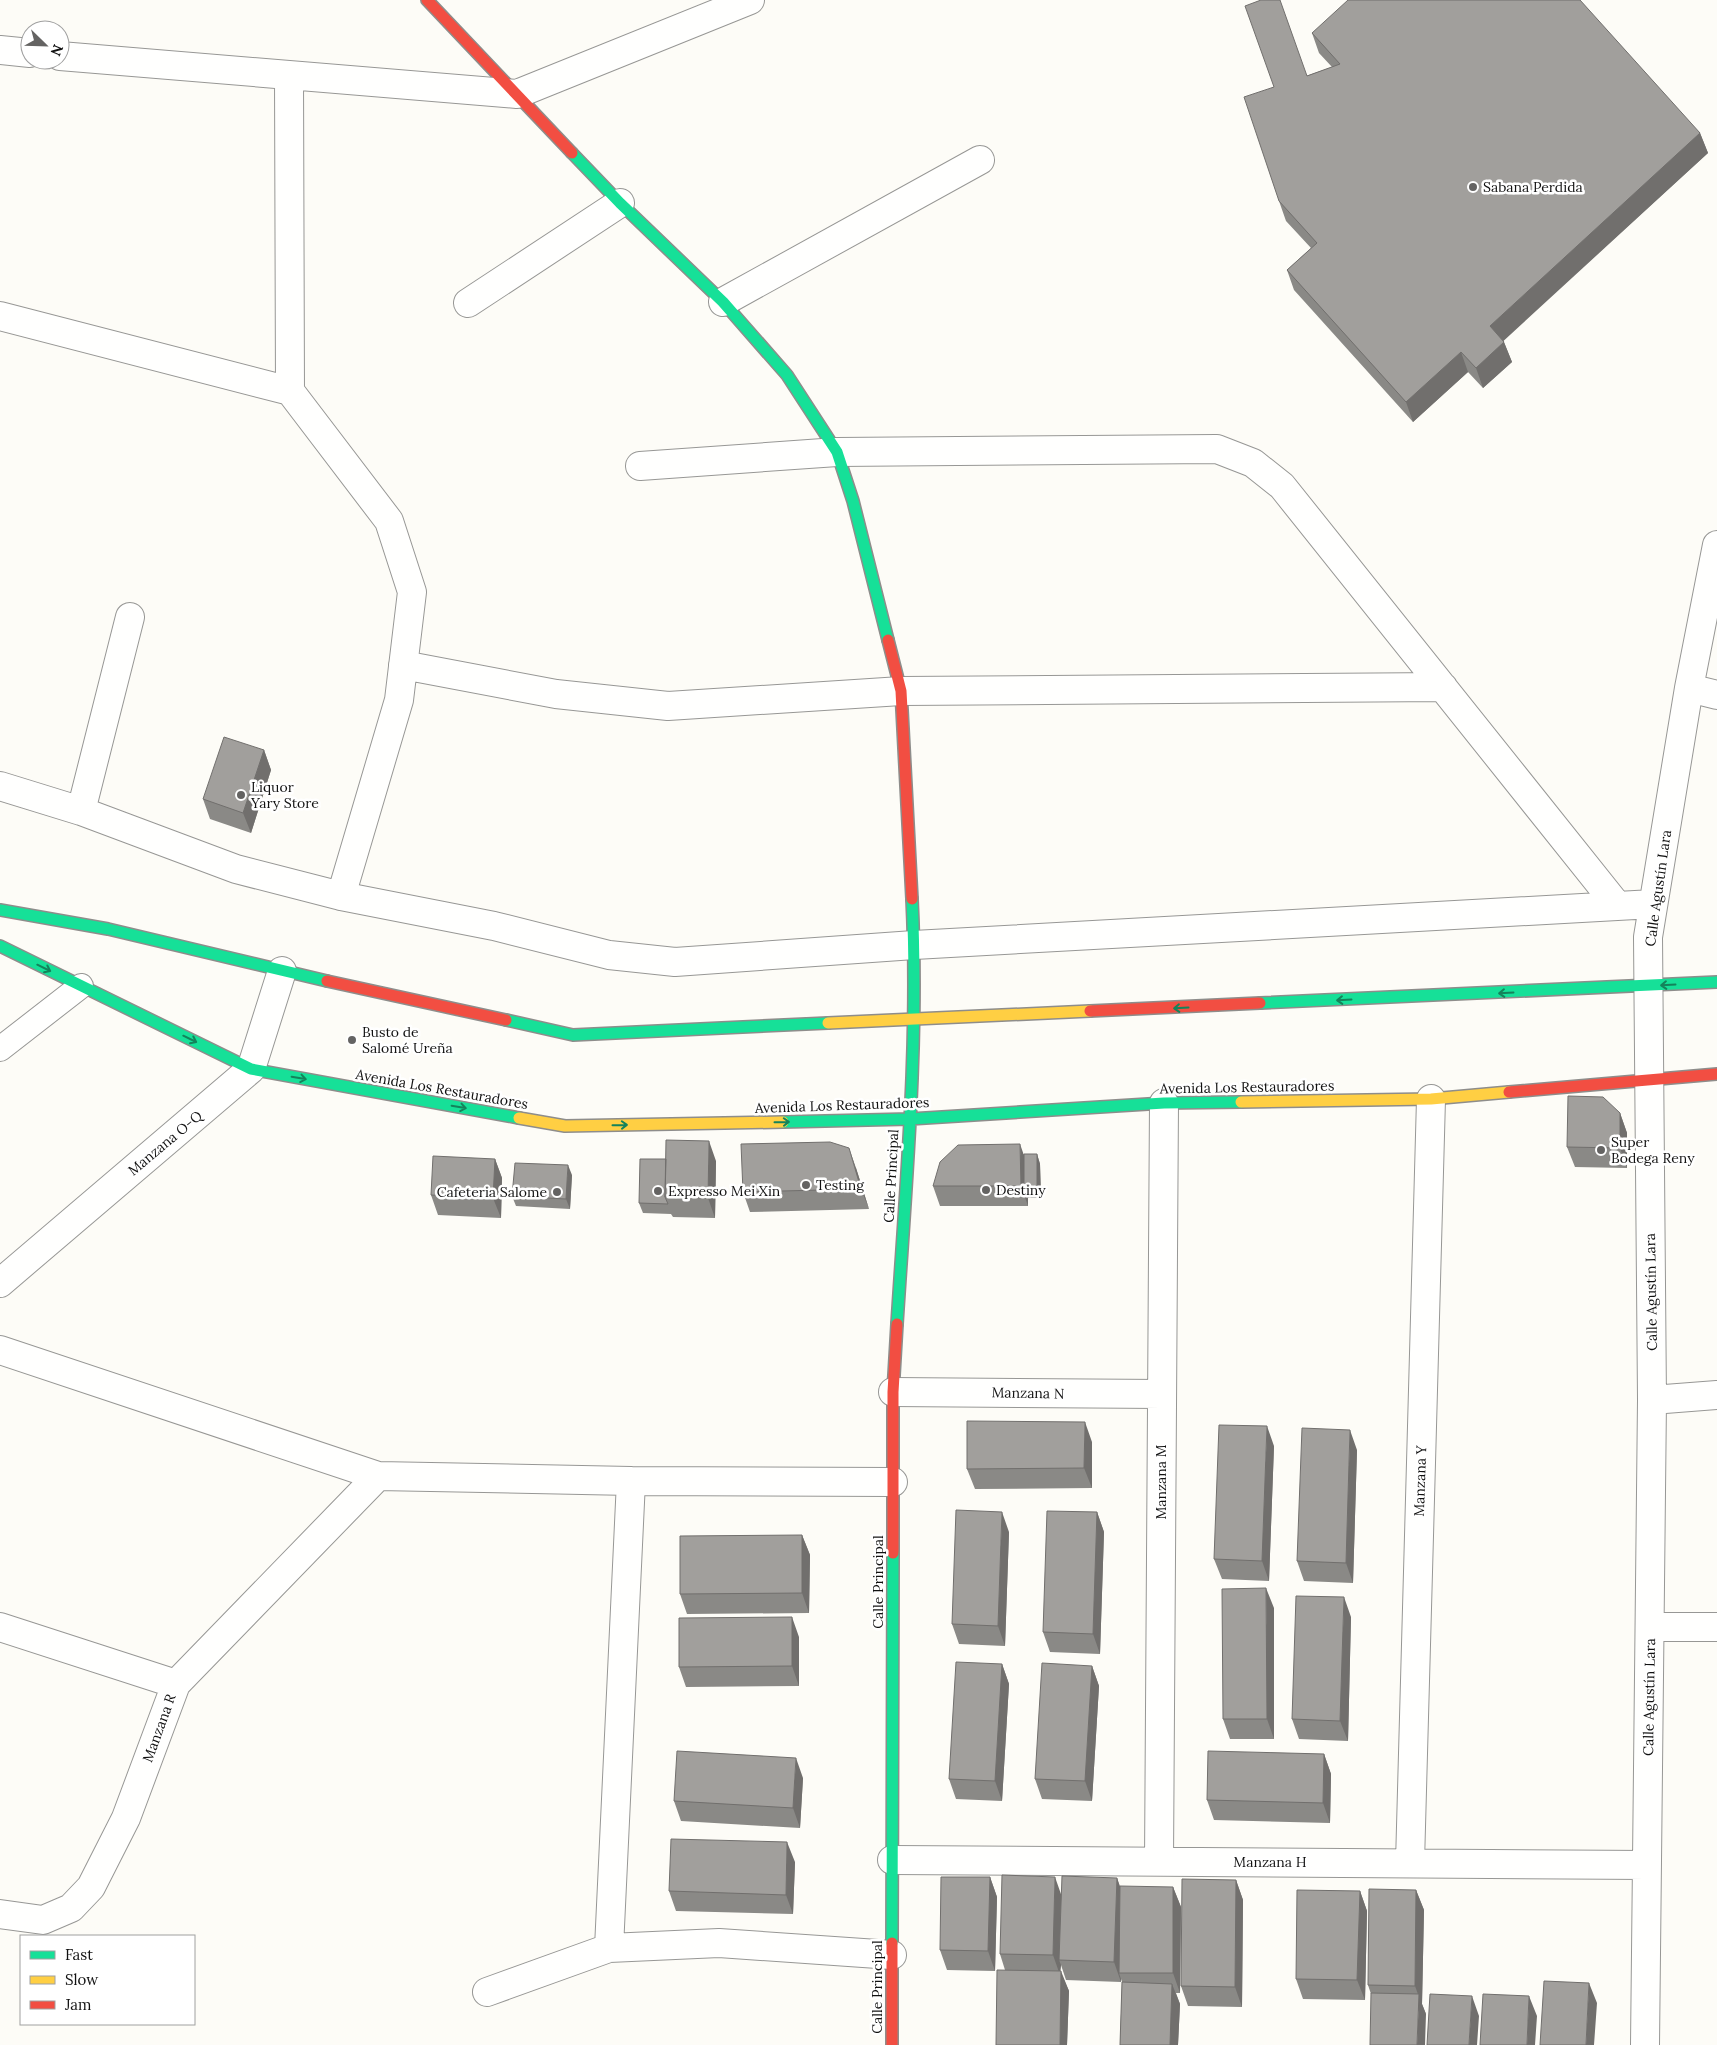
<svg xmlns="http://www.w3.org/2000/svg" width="1717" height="2045" viewBox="0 0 1717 2045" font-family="Lora,serif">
<rect width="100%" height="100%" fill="#fdfcf7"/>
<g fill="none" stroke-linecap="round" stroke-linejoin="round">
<!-- lane casing -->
<g stroke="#979795" stroke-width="26">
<path id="lane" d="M0,1049l81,-63"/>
</g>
<!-- street casing -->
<g stroke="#979795" stroke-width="30">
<path id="street" d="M0,50l30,3
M60,56l457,38 233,-94
M289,76l1,315 99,130 23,71 -13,108 -58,196
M723,302l257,-142
M468,303l152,-100
M0,316l290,75
M640,466l197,-14 380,-3 36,14 29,23 334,418
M403,665l153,29 112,12 233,-15 542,-4
M1689,688l28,7
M0,786l81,25 155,58 105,27 153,30 115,29 66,7 239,-17 739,-41
M81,811l49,-194
M0,1283l251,-214 31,-98
M0,1350l378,126 253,5 262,1
M893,1392l269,2
M1652,1400l65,-5
M0,1627l176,57
M1650,1627h67
M892,1860l755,5
M1159,1861l5,-758
M1410,1863l21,-764
M0,1914l43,6 28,-12 20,-21 35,-69 50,-134 202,-208
M609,1948l22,-467
M487,1992l122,-44 110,-5 173,12
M1645,2045l7,-645 -4,-463 41,-249 28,-143"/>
</g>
<!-- fast casing -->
<g stroke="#8e8d8b" stroke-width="14">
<path id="fast" d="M572,153l48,50 103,99 64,73 50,77 16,49 35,139
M0,910l108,19 219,52
M0,946l251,123 268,49
M1260,1003l457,-21
M506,1020l67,15 255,-12
M783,1122l127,-3 254,-16 77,-1
M897,1324c9,-141 22,-283 15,-425
M892,1943l1,-390"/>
</g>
<!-- slow casing -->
<g stroke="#8e8d8b" stroke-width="14">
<path id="slow" d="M828,1023l262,-12
M1241,1102l190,-3 78,-7
M519,1118l46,8 218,-4"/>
</g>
<!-- jam casing -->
<g stroke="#8e8d8b" stroke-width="14">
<path id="jam" d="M427,0l145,153
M888,640l13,51 11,208
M327,981l179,39
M1090,1011l170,-8
M1509,1092l208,-18
M893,1553v-161l4,-68
M892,2045v-102"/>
</g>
<!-- lane -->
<use href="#lane" stroke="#fffffe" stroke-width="24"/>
<!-- street -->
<use href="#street" stroke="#fffffe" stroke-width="28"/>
<!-- fast -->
<use href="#fast" stroke="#16e098" stroke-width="11"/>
<!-- slow -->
<use href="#slow" stroke="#ffcf43" stroke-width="11"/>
<!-- jam -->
<use href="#jam" stroke="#f24e42" stroke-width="11"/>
</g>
<!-- wall -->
<path fill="#8a8986" d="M1312,33l388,100 8,20 -205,187 9,22 -29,26 -15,-16 -55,50 -119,-132 -7,-20 24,-22 -25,-27 -7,-20 -5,-114 58,-20 -13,-14z
M264,750l7,20 -20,63 -41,-14 -7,-20z
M1620,1113l7,20v35l-52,-1 -8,-20z
M1024,1154h13l3,10 1,34h-13v8h-88l-7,-20z
M495,1159l7,19 -1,40 -63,-3 -7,-20z
M716,1161l-1,57 -42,-1 -2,-3 -28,-1 -4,-10z
M856,1168l13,41 -119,3 -7,-20z
M572,1175l-2,34 -54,-3 -4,-10z
M1092,1442v46l-117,1 -8,-20z
M1274,1446l-5,135 -47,-2 -8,-20z
M1357,1450l-4,133 -49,-2 -7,-20z
M1097,1512l7,20 -4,122 -50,-2 -7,-20z
M1009,1532l-4,114 -46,-2 -7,-20z
M802,1535l8,20 -1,58 -122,1 -7,-20z
M1274,1608v131h-44l-7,-20z
M1351,1617l-3,124 -49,-2 -7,-20z
M799,1637v49l-113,1 -7,-20z
M1002,1664l7,20 -7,117 -46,-2 -7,-20z
M1092,1666l7,20 -7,115 -50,-2 -7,-20z
M1324,1754l7,20 -1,49 -116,-3 -7,-20z
M803,1778l-3,50 -119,-7 -7,-20z
M795,1862l-2,52 -117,-3 -7,-20z
M990,1877l7,20 -2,74 -48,-1 -7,-20z
M1117,1878l3,9h53l8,20 -1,86h-4l4,11 -2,41h-58l2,-63 -1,-3v3l-55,-2 -5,-15 -1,6 9,20 -2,54h-71l9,-75 -5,-16 61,-60z
M1236,1880l7,20 -1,107 -54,-1 -7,-20z
M1416,1890l8,20 -2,94 4,10 -55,-20 -3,-9z
M1360,1891l7,20 -2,89 -62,-1 -7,-20z"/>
<!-- shaded-wall -->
<path fill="#716f6d" d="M1700,133l8,20 -210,193 -8,-20z
M1504,342l8,20 -29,26 -7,-20z
M1461,352l7,20 -55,50 -7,-20z
M264,750l7,20 -20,63 -8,-20z
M1620,1113l7,20v35l-7,-20z
M709,1141l7,20 -1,57 -7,-20z
M1020,1144l7,20 -3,24 4,10v8l-7,-20z
M849,1148l7,20 13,41 -8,-20z
M1037,1154l3,10 1,34 -4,-10z
M495,1159l7,19 -1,40 -8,-20z
M568,1165l4,10 -2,34 -4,-10z
M1085,1422l7,20v46l-8,-20z
M1267,1426l7,20 -5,135 -7,-20z
M1350,1430l7,20 -4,133 -7,-20z
M1002,1512l7,20 -4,114 -7,-20z
M1097,1512l7,20 -4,122 -7,-20z
M802,1535l8,20 -1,58 -7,-20z
M1266,1588l8,20v131l-7,-20z
M1344,1597l7,20 -3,124 -8,-20z
M792,1617l7,20v49l-7,-20z
M1002,1664l7,20 -7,117 -7,-20z
M1092,1666l7,20 -7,115 -7,-20z
M1324,1754l7,20 -1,49 -7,-20z
M796,1758l7,20 -3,50 -7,-20z
M787,1842l8,20 -2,52 -7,-19z
M990,1877l7,20 -2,74 -7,-20z
M1055,1877l7,20 -3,63 2,5 -1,10 -7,-20z
M1117,1878l7,20 -5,75 2,6v3l-7,-20z
M1236,1880l7,20 -1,107 -7,-20z
M1173,1887l8,20 -1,86 -7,-20z
M1416,1890l8,20 -2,94 4,10 -1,31h-8l2,-48 -4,-11z
M1360,1891l7,20 -2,89 -8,-20z
M1061,1971l8,20 -2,54h-7z
M1589,1983l8,20 -3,42h-8z
M1172,1984l8,20 -2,41h-8z
M1472,1996l7,20 -2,29h-8z
M1529,1996l8,20 -2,29h-8z"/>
<!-- building -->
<path fill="#a19f9c" stroke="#716f6d" d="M1261,0h19l27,76 33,-12 -28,-31 36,-33h232l120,133 -210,193 14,16 -28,26 -15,-16 -55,50 -119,-132 30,-27 -38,-42 -35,-104 30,-10 -29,-81z
M224,737l40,13 -21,63 -40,-14z
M1568,1096l35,1 17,16v35l-53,-1z
M666,1140l43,1 -1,57 -43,-1z
M830,1142l19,6 12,41 -118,3 -2,-48z
M1020,1144l1,42h-88l7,-24 18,-17z
M1024,1154h13v34h-13z
M433,1156l62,3 -2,39 -62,-3z
M640,1159h26l-1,38 3,7 -29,-1z
M515,1163l53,2 -2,34 -54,-3z
M967,1421l118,1 -1,46 -117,1z
M1219,1425l48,1 -5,135 -48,-2z
M1302,1428l48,2 -4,133 -49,-2z
M956,1510l46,2 -4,114 -46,-2z
M1047,1511l50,1 -4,122 -50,-2z
M802,1535v58l-122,1v-58z
M1266,1588l1,131h-44l-1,-130z
M1296,1596l48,1 -4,124 -48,-2z
M792,1617v49l-113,1v-49z
M956,1662l46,2 -7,117 -46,-2z
M1042,1663l50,3 -7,115 -50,-2z
M677,1751l119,7 -3,50 -119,-7z
M1208,1751l116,3 -1,49 -116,-3z
M671,1839l116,3 -1,53 -117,-4z
M1002,1875l53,2 -2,78 -53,-1z
M1062,1876l55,2 -3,84 -55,-2z
M941,1877h49l-2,74 -48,-1z
M1182,1879l54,1 -1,107 -54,-1z
M1120,1886l53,1v86h-54z
M1369,1889l47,1 -1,96 -47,-1z
M1297,1890l63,1 -3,89 -61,-1z
M997,1970l64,1 -1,74h-64z
M1544,1981l45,2 -3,62h-46z
M1122,1982l50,2 -2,61h-50z
M1371,1993l48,1 -2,51h-47z
M1430,1994l42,2 -3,49h-42z
M1483,1994l46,2 -2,49h-47z"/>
<!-- one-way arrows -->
<defs><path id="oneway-shaft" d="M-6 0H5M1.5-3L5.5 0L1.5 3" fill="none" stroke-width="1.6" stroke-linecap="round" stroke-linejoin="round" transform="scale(1.25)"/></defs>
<g stroke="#14835b">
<use href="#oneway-shaft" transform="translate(44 968) rotate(26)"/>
<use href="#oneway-shaft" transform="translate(1668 985) rotate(177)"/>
<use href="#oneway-shaft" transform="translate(1506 993) rotate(177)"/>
<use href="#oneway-shaft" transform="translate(1344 1000) rotate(177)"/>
<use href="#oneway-shaft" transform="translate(1181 1008) rotate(177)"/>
<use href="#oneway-shaft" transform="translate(190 1039) rotate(26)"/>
<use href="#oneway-shaft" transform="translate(299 1078) rotate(10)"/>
<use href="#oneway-shaft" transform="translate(459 1107) rotate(10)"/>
<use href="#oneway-shaft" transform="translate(782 1122) rotate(-1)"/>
<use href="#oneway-shaft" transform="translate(620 1125) rotate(-1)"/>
</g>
<!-- markers -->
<g fill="#646362" stroke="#fff" stroke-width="2">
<circle cx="1473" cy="187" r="5"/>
<circle cx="241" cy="795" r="5"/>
<circle cx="352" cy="1040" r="5"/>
<circle cx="1601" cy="1150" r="5"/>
<circle cx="806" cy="1185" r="5"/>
<circle cx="986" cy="1190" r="5"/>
<circle cx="658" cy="1191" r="5"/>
<circle cx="557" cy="1192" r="5"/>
</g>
<g text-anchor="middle" stroke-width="5" stroke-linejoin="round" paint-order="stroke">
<!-- poi labels -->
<g font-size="14" fill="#111" stroke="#fff" text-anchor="start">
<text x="1483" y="192">Sabana Perdida</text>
<text x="251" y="792">Liquor<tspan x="251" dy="16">Yary Store</tspan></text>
<text x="362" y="1037">Busto de<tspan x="362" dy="16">Salomé Ureña</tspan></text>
<text x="1611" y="1147">Super<tspan x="1611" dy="16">Bodega Reny</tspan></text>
<text x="816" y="1190">Testing</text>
<text x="996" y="1195">Destiny</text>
<text x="668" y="1196">Expresso Mei Xin</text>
<text x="547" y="1197" text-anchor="end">Cafeteria Salome</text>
</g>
<!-- street labels -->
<g font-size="14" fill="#111" stroke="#fff">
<text transform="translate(1658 888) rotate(-82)" y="5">Calle Agustín Lara</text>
<text transform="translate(1247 1087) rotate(-1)" y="5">Avenida Los Restauradores</text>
<text transform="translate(442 1089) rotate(10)" y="5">Avenida Los Restauradores</text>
<text transform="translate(842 1105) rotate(-2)" y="5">Avenida Los Restauradores</text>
<text transform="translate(165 1143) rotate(-40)" y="5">Manzana O-Q</text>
<text transform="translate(891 1176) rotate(-87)" y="5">Calle Principal</text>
<text transform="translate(1651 1292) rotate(-91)" y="5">Calle Agustín Lara</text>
<text transform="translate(1028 1393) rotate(1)" y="5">Manzana N</text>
<text transform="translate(1420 1481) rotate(-88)" y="5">Manzana Y</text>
<text transform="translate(1161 1482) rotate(-90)" y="5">Manzana M</text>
<text transform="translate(878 1582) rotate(-90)" y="5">Calle Principal</text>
<text transform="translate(1649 1697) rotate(-89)" y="5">Calle Agustín Lara</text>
<text transform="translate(159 1728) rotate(-70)" y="5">Manzana R</text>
<text x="1270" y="1867">Manzana H</text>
<text transform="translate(877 1987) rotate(-90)" y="5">Calle Principal</text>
</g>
</g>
<!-- legend -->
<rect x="20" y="1935" width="175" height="90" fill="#ffffff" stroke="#a0a0a0"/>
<rect x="30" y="1951" width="25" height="8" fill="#16e098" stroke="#a0a0a0"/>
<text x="65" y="1960" font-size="15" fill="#111111">Fast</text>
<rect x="30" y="1976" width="25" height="8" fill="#ffcf43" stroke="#a0a0a0"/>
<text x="65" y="1985" font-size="15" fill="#111111">Slow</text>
<rect x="30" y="2001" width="25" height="8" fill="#f24e42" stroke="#a0a0a0"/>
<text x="65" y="2010" font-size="15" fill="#111111">Jam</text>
<!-- north arrow -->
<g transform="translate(45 45) rotate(113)"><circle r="24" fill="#ffffff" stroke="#a0a0a0"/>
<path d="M0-4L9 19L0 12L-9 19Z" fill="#646362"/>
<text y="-8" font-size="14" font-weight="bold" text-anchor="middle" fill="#111111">N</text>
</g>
</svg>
